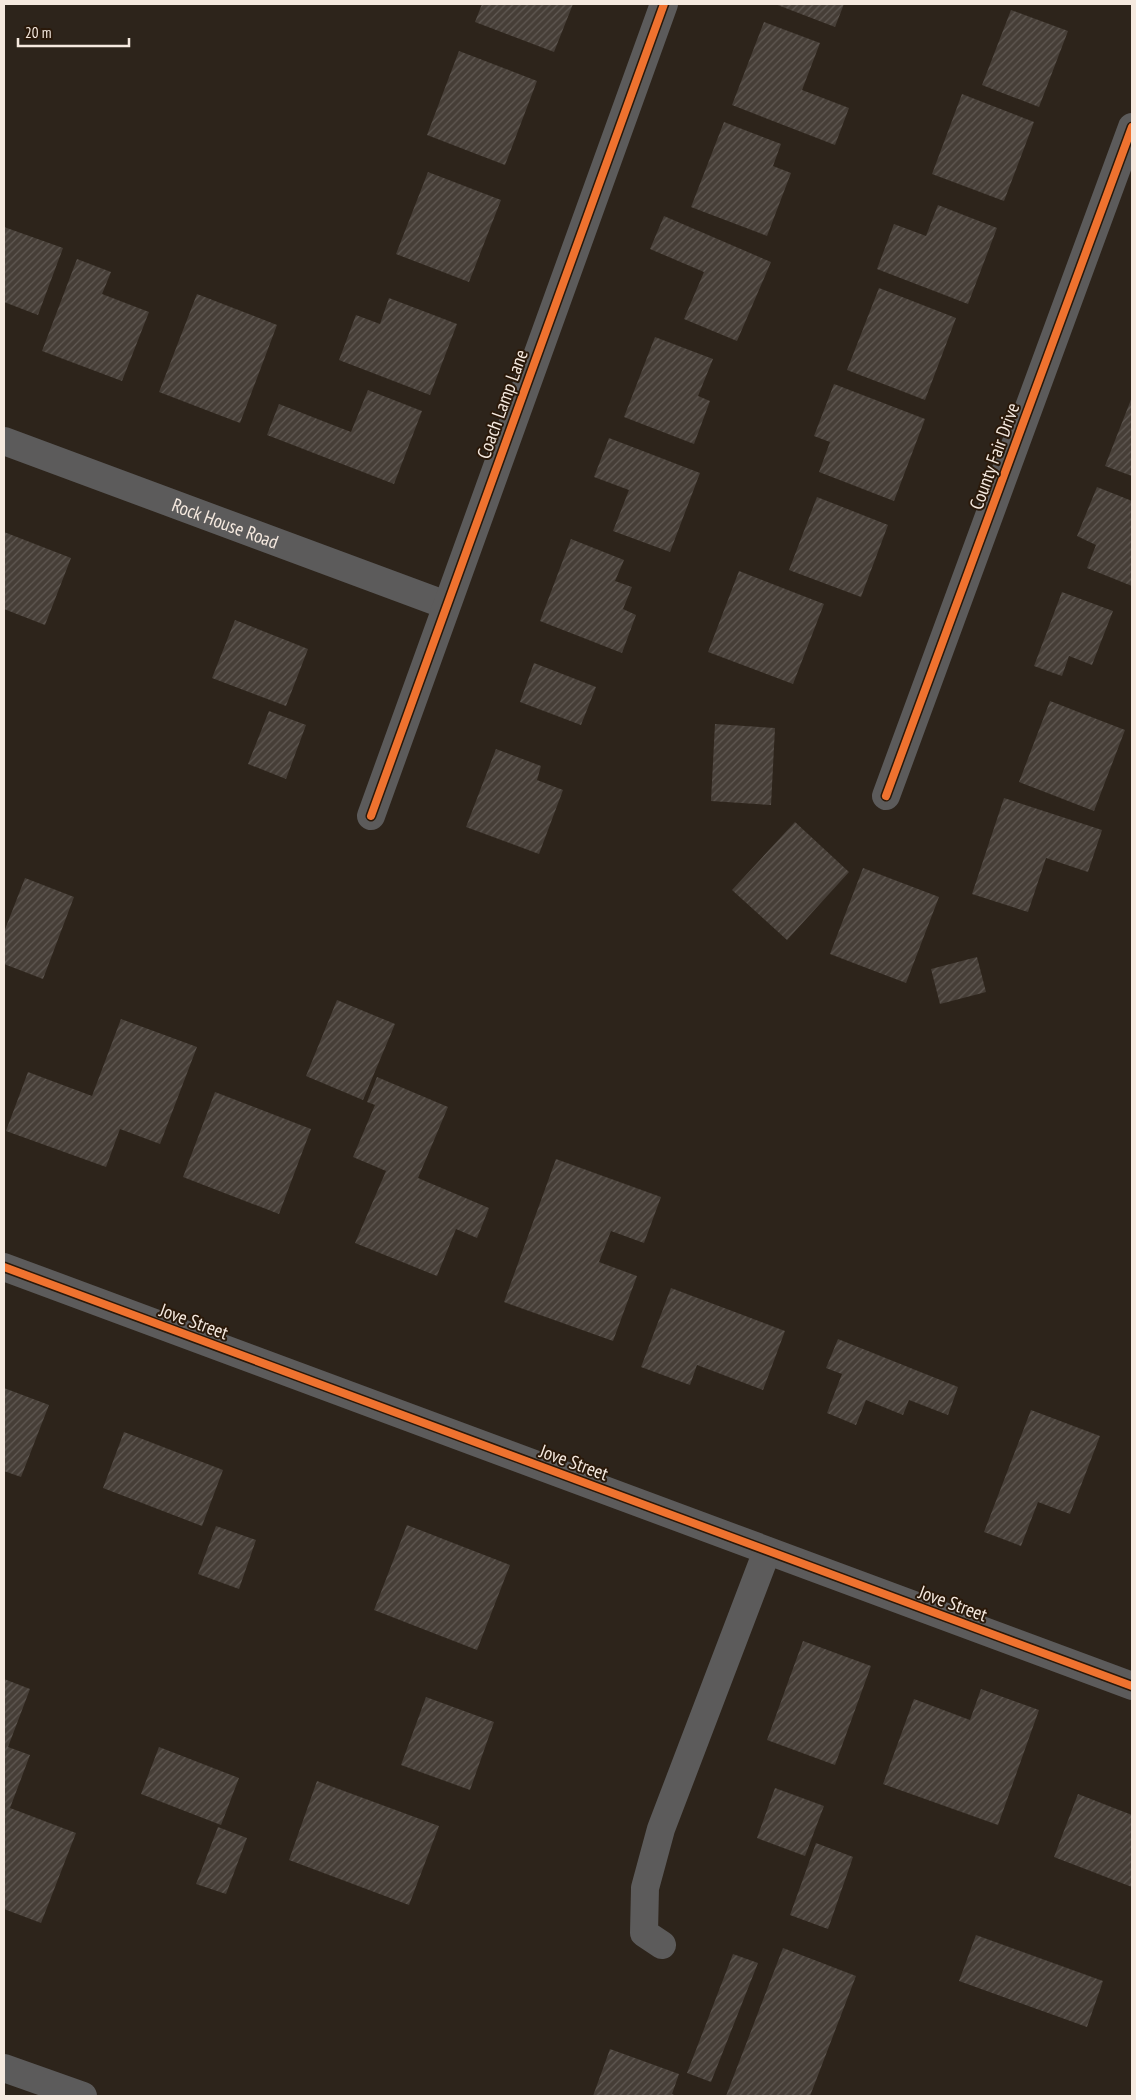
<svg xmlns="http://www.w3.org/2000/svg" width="1136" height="2100" viewBox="0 0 1136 2100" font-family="'PT Sans Narrow',sans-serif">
<defs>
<pattern id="building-hatch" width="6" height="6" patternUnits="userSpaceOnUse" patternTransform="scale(1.25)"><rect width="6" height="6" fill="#463e37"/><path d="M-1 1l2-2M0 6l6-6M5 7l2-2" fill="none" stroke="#615a54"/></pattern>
</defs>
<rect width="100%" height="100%" fill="#2d241b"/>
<!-- building -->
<path fill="url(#building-hatch)" d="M482,4h91l-19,48 -79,-30z
M775,4h69l-9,23z
M1011,10l57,21 -29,76 -57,-22z
M764,22l56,21 -18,47 47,18 -14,37 -103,-40z
M459,51l78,30 -32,84 -78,-30z
M962,94l72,28 -30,79 -72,-27z
M724,122l57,22 -8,22 18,7 -24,63 -76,-29z
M428,172l73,28 -32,82 -73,-28z
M938,205l59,23 -29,76 -91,-35 17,-45 32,12z
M664,216l107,46 -34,79 -53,-22 20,-47 -54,-23z
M4,227l59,21 -25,67 -34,-13z
M77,259l34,13 -9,22 47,18 -27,69 -80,-30z
M879,288l77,30 -31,82 -78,-30z
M197,294l80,31 -37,98 -81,-31z
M389,298l68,26 -27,71 -91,-35 17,-45 24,9z
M655,337l58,22 -15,37 12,5 -16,43 -70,-27z
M834,384l91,35 -31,82 -75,-29 11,-30 -16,-6z
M368,390l54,21 -28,73 -127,-49 12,-31 72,28z
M1132,397v79l-27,-10z
M609,438l91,35 -30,79 -57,-21 16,-41 -35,-13z
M1097,487l35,14v85l-45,-18 9,-23 -19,-9z
M817,497l71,28 -27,72 -72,-27z
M4,532l67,26 -26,67 -41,-16z
M571,539l53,21 -9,21 17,6 -9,22 13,6 -14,38 -82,-32z
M739,571l85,33 -31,80 -85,-32z
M1062,592l51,19 -21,54 -23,-9 -7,20 -28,-10z
M235,620l73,29 -22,57 -74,-28z
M534,663l62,24 -15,38 -61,-23z
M1050,701l75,29 -31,81 -75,-29z
M269,711l37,14 -20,54 -38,-15z
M715,724l60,4 -4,77 -60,-4z
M496,749l45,17 -4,14 26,10 -24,64 -73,-27z
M1004,798l98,32 -14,42 -42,-14 -18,54 -56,-18z
M795,822l54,50 -62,68 -55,-50z
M863,868l76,29 -33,86 -76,-29z
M25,878l49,19 -31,82 -39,-15v-32z
M977,957l9,35 -46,12 -9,-35z
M337,1000l58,24 -32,76 -57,-24z
M121,1019l76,28 -37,97 -40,-15 -14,38 -100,-36 22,-59 64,24z
M377,1077l71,30 -30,71 71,30 -12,30 -21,-9 -19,47 -82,-33 31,-72 -33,-14 22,-52 -8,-3z
M215,1092l96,37 -32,85 -96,-37z
M556,1159l105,38 -17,46 -33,-12 -12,31 38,14 -24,65 -109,-39z
M671,1288l114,43 -22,59 -66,-25 -7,20 -49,-18z
M838,1339l120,48 -10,28 -39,-15 -6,15 -37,-15 -10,25 -29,-12 15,-39 -16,-6z
M4,1388l45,17 -28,72 -17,-6z
M1031,1410l69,26 -30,78 -32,-12 -17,44 -37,-14z
M124,1432l99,38 -21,56 -99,-38z
M407,1525l103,40 -33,85 -103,-40z
M216,1526l40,14 -17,49 -41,-15z
M803,1641l68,25 -36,99 -68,-25z
M4,1679l26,10 -22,58 22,8 -20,53 66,25 -35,90 -37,-14z
M981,1689l58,21 -41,115 -115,-41 31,-85 56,21z
M426,1697l68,25 -24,68 -69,-25z
M159,1747l80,31 -18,47 -80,-31z
M317,1781l122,45 -30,79 -120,-45z
M775,1788l49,18 -19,50 -48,-18z
M1078,1794l54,21v72l-78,-30z
M218,1827l29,11 -21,56 -30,-10z
M816,1843l37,14 -25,72 -38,-14z
M976,1935l127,46 -16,46 -128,-46z
M783,1948l73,28 -46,120h-84z
M733,1954l25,9 -47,119 -24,-9z
M610,2049l69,25 -7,20 4,2h-83z"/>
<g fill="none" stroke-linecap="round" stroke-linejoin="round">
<!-- minor -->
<g stroke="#5c5b5b" stroke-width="28">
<path id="s1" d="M4,441l442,164"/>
<path d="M886,796l246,-669"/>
<path d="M371,816l293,-812"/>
<path d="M4,1267l1128,419"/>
<path d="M662,1945l-18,-12 1,-45 16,-59 106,-278"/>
<path d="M4,2068l79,28"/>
</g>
<!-- cycleway casing -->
<g stroke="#2a190a" stroke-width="11">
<path id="cycleway" d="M886,796l246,-669
M371,816l293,-812
M4,1267l1128,419"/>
</g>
<!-- cycleway -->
<use href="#cycleway" stroke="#ef722f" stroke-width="8"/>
</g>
<g text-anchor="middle" stroke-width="4" stroke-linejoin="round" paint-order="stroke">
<!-- street labels -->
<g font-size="19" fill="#f5e9df" stroke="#2a190a">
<text transform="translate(502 404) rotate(-70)" y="7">Coach Lamp Lane</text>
<text transform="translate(994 456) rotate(-70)" y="7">County Fair Drive</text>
<text dy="7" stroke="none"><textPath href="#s1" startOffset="236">Rock House Road</textPath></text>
<text transform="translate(194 1321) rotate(20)" y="7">Jove Street</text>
<text transform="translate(574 1462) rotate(20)" y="7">Jove Street</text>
<text transform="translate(953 1603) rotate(20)" y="7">Jove Street</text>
</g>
</g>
<!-- border -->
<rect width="1136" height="2100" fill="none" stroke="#f5e9df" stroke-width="10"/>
<!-- scale -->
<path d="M18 38v8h111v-8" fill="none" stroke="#f5e9df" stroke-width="2.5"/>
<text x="25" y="38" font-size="15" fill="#f5e9df" stroke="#2a190a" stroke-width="4" paint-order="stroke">20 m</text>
</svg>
